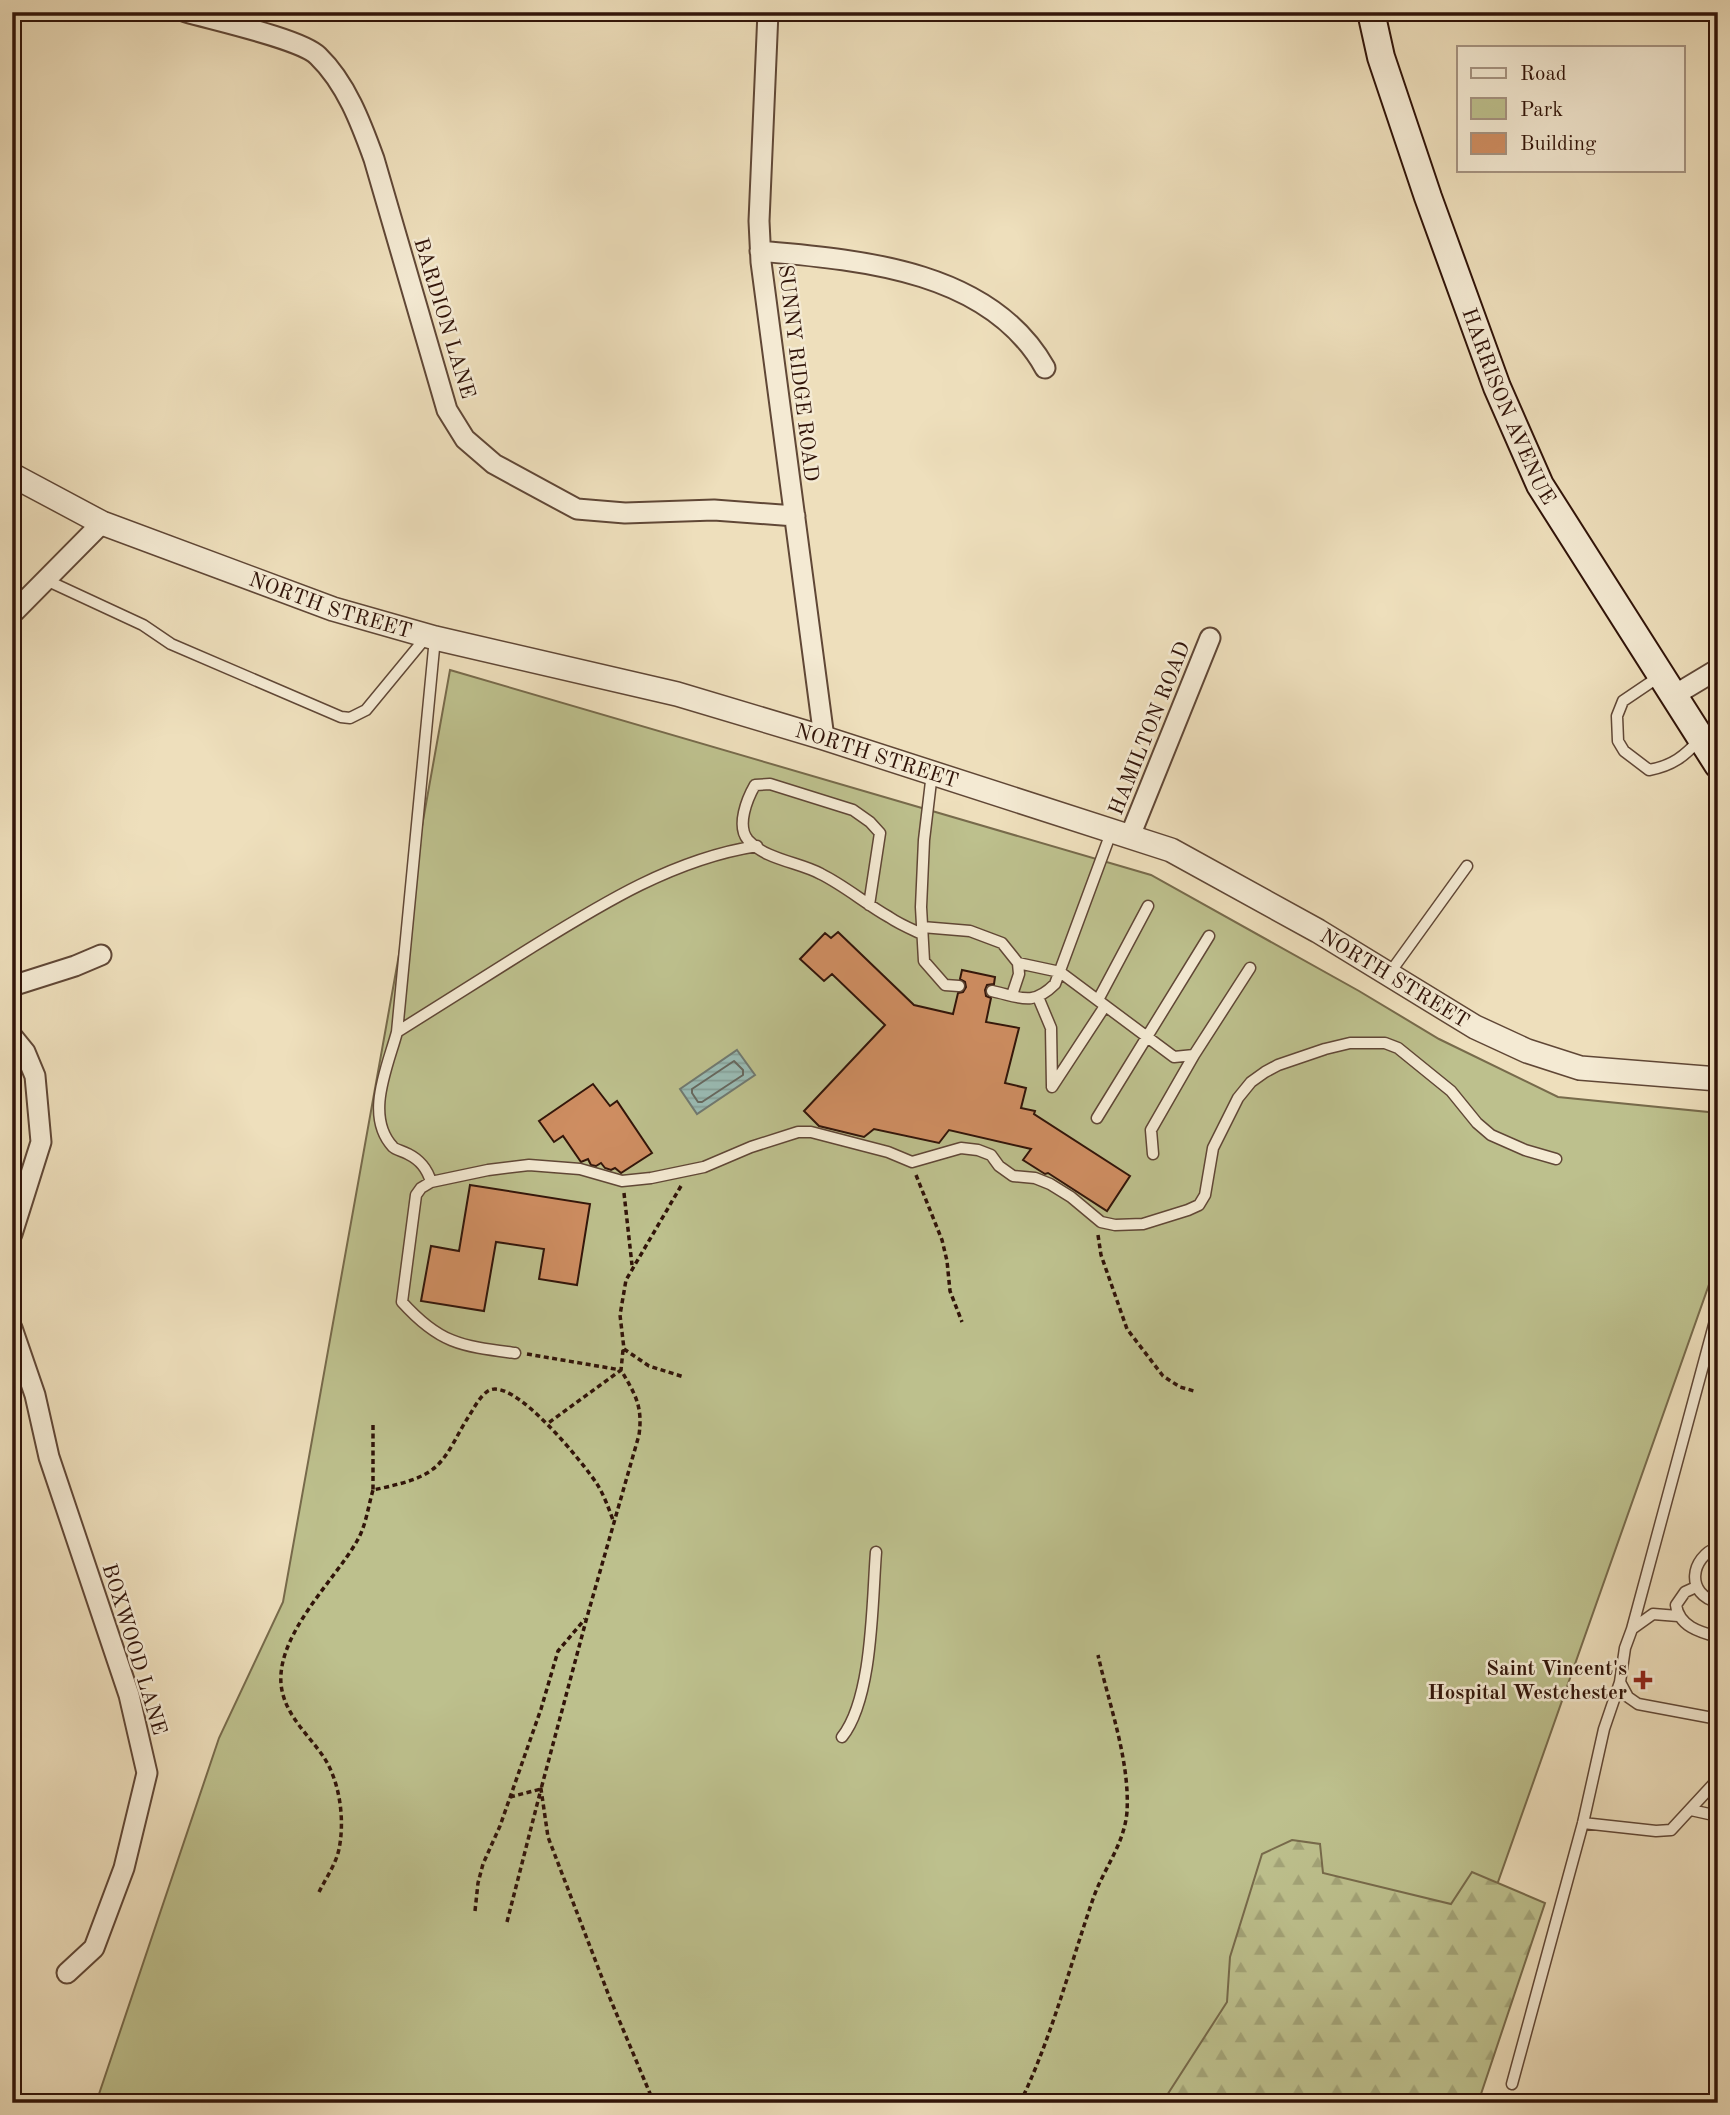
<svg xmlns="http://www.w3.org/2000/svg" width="1730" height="2115" viewBox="0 0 1730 2115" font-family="'Old Standard TT',serif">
<defs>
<pattern id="forest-firs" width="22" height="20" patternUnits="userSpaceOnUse" patternTransform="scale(1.75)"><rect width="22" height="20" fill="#bdc08d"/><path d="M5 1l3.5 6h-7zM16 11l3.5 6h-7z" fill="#a3a478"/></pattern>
<pattern id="water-rules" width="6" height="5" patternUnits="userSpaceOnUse" patternTransform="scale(1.75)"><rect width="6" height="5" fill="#9abcb5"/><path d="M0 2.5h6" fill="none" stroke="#85a19a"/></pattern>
</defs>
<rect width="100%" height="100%" fill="#eedfbc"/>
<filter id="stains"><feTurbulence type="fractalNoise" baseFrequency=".00286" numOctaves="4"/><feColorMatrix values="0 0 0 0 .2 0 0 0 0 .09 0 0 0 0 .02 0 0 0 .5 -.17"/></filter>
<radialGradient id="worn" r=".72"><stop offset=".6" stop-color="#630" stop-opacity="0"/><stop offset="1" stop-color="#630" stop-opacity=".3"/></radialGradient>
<!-- green -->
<path fill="#bdc08d" stroke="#776a4b" stroke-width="2" d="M450,670l701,205 208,116 80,48 119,58 160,16v146l-298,844h-1324l123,-365 64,-136z"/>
<!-- forest -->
<path fill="url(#forest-firs)" stroke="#776a4b" stroke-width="2" d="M1292,1840l28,4 3,29 128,31 21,-32 73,31 -67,200h-129l-50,-6 -23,6h-114l65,-101 3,-45 32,-103z"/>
<!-- water -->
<path fill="url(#water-rules)" stroke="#707970" stroke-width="2" d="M737,1050l18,25 -58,39 -17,-25z"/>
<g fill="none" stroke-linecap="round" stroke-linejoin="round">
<!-- shore -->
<path stroke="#66685f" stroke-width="2" d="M734,1061l9,9v5l-41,27h-4l-6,-9v-4z"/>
</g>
<!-- building -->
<path fill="#cf8e62" stroke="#311409" stroke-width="2" d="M838,932l76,73 39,9 5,-21 5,-1 3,-5 -1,-5 -5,-3 2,-9 33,7 -1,7 -7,1 -2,5 1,6 5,2 -5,24 33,6 -14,55 21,5 -5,20 14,3 -1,3 96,62 -23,35 -59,-38 -3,1 -22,-14 8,-11 -82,-19 -10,13 -65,-14 -10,8 -45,-11 -15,-15 81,-86 -53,-51 -8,7 -24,-22 25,-26 6,5z
M593,1084l17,22 7,-5 35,52 -31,20 -6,-5 -4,2 -6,-2 -4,-5 -5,3 -5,-1 -3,-6 -7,3 -18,-26 -9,6 -15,-21z
M470,1185l120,19 -13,81 -38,-6 5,-30 -48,-7 -12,69 -63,-10 10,-55 28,5z"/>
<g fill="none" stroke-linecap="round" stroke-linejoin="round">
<!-- service casing -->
<g stroke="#604736" stroke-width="13">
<path id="service" d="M46,580l97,45 28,19 170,73 9,1 16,-8 61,-74
M435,638l-38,394c44,-28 88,-55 132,-83 71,-44 144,-90 228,-103
M1660,676l-37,25 -6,15 1,25 6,10 25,19c23,-4 36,-14 51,-31
M932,773l-8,67 -3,67 3,54 21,24 14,1
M869,905l11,-72 -10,-11 -17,-12 -83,-26 -15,1c-8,14 -19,41 -7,55 18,20 51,22 73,34 24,12 45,30 68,43 10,7 22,12 33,17
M922,927l48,4 32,12 16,20 1,11 -7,21
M1018,963l42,9 114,85 20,-2 56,-87
M1389,974l78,-108
M992,991c28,6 40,16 63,-7l57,-154
M1038,997l13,31 1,58
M1098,1000l50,-94
M397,1032c-9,34 -33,84 -4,115 3,3 10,4 15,7 12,6 19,14 23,28
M1052,1087l53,-81
M1097,1118l112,-182
M1153,1154l-2,-24 43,-75
M515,1353c-54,-7 -75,-9 -113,-51l14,-107 5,-7 10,-6 57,-12 41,-5 51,4 42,12 29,-3 53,-11 47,-20 47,-15h13l77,20 24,10 49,-14 17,2 13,5 8,11 14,10 22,2 15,6 21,13 30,25 14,3 28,-1 45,-14 11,-5 6,-10 8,-47 25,-50 13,-16 14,-10 13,-7 47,-16 25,-6h35l13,5 53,43 26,32 14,12 34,15 31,9
M1718,1547c-28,10 -33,48 0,55
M1696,1587l-11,5 -9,13c3,21 23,27 42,32
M1678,1616l-25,-2 -21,15 -7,19 -5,34 8,15 10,7 80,15
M1632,1629l86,-319
M842,1737c31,-39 30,-135 34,-185
M1691,1810l27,6
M1583,1823l73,8 15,-1 47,-51
M1512,2084l71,-261 21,-94 16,-47"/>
</g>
<!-- minor casing -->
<g stroke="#604736" stroke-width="23">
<path id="minor" d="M186,12c27,8 115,27 132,44 28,27 43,67 56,103l73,251 18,29 29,25 83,45 48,4 89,-3 81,6
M768,12l-9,209 2,41 63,476
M760,251c101,9 230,19 285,117
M12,614l90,-91
M1673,696l45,-27
M1130,836l80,-198
M12,986l63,-20 26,-11
M12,1036l13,16 10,24 6,66 -29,92
M12,1328l23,67 14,62 80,238 18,78 -23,95 -30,80 -27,25"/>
</g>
<!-- tertiary casing -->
<g stroke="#604736" stroke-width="26">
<g id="tertiary">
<path id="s1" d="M12,475l90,48 231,86 102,29 242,56 147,44 347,112 147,81 157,96 52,24 53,17 138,11"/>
</g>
</g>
<!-- secondary casing -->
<g stroke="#311409" stroke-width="30">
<g id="secondary">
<path id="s2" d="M1371,12l10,45 47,140 69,190 43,98 178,280"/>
</g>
</g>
<!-- path -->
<path stroke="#311409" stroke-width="3.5" stroke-dasharray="5 3.5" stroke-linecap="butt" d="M916,1175l26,65 5,21 3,30 12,31
M681,1186l-55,94 -6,35 4,34 25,17 35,11
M624,1193l8,72
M1098,1235l3,20 26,74 36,47 17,11 14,4
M527,1354l94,16 2,-20
M373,1425v65c18,-4 45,-9 60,-21 16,-12 25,-37 36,-53 5,-8 11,-20 19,-25 25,-16 96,73 109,93 7,11 12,25 17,39
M510,1797l31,-8 46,-172 52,-182c4,-29 -4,-41 -18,-65l-74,54
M319,1892c7,-14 17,-28 20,-43 6,-29 1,-68 -16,-93 -16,-23 -39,-42 -42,-72 -4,-50 53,-103 76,-143 9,-15 11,-34 16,-51
M475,1911l3,-28 5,-19 17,-38 41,-117 17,-58 27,-32
M507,1922l34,-133 7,48 61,159 45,107
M1020,2103c32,-66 50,-138 74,-207 11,-29 30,-52 33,-84 3,-52 -18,-107 -29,-157"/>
<!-- service -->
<use href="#service" stroke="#f4ead3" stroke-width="10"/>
<!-- minor -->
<use href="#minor" stroke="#f4ead3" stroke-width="19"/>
<!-- tertiary -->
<use href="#tertiary" stroke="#f4ead3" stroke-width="23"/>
<!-- secondary -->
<use href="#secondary" stroke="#f4ead3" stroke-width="26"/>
</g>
<!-- markers -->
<path fill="#8f2418" stroke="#f4ead3" stroke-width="2.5" d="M1639.5 1669.5h7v7h7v7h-7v7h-7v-7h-7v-7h7z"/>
<g text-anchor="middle" stroke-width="5" stroke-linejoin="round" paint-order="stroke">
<!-- street labels -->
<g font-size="21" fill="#311409" stroke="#f4ead3">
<text transform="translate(445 318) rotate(73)" y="7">BARDION LANE</text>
<text transform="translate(799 373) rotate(83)" y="7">SUNNY RIDGE ROAD</text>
<text dy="7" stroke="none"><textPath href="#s2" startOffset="418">HARRISON AVENUE</textPath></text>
<text dy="7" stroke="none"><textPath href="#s1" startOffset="345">NORTH STREET</textPath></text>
<text transform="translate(1149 728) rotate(-68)" y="7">HAMILTON ROAD</text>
<text dy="7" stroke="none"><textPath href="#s1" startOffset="912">NORTH STREET</textPath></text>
<text dy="7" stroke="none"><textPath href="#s1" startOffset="1479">NORTH STREET</textPath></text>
<text transform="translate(135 1649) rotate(73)" y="7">BOXWOOD LANE</text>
</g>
<!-- poi labels -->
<g font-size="21" font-weight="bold" fill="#311409" stroke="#f4ead3" text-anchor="end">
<text x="1627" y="1675">Saint Vincent's<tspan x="1627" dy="24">Hospital Westchester</tspan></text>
</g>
</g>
<!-- margin -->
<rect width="1730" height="2115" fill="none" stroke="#eedfbc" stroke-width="42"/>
<rect x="14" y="14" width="1702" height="2087" fill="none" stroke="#311409" stroke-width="3.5"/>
<rect x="21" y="21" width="1688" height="2073" fill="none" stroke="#311409" stroke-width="2"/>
<!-- legend -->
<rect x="1457" y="46" width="228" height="126" fill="#f4ead3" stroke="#a69482" stroke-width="2"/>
<rect x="1471" y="68" width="35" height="10" fill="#f4ead3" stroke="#a69482" stroke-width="2"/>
<text x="1520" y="80" font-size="21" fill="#311409">Road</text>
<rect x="1471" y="98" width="35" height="21" fill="#bdc08d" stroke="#a69482" stroke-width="2"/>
<text x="1520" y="116" font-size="21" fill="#311409">Park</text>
<rect x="1471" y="133" width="35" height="21" fill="#cf8e62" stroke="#a69482" stroke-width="2"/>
<text x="1520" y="150" font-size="21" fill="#311409">Building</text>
<rect width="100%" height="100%" filter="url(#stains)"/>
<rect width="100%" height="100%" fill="url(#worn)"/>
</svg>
